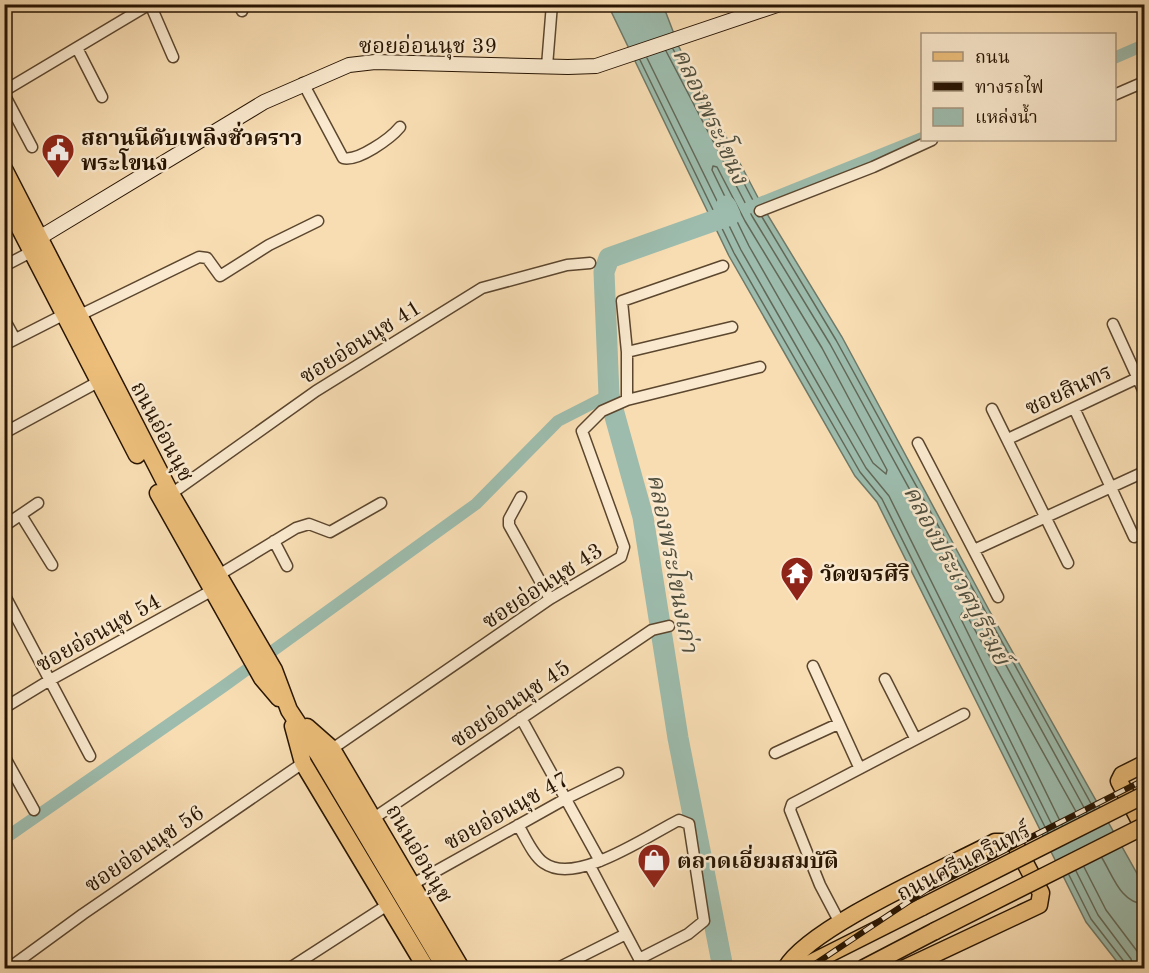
<svg xmlns="http://www.w3.org/2000/svg" width="1149" height="973" viewBox="0 0 1149 973" font-family="'Old Standard TT','Noto Serif Thai',serif">
<rect width="100%" height="100%" fill="#f8ddb3"/>
<filter id="stains"><feTurbulence type="fractalNoise" baseFrequency=".00333" numOctaves="4"/><feColorMatrix values="0 0 0 0 .2 0 0 0 0 .09 0 0 0 0 .02 0 0 0 .5 -.17"/></filter>
<radialGradient id="worn" r=".72"><stop offset=".6" stop-color="#630" stop-opacity="0"/><stop offset="1" stop-color="#630" stop-opacity=".3"/></radialGradient>
<!-- water -->
<path fill="#9dbcad" stroke="#6e7969" stroke-width="1.5" d="M608,5h55l16,42 85,162 78,128 147,273 155,276v82h-22l-36,-46 -209,-420 -22,-26 -126,-220z"/>
<g fill="none" stroke-linecap="round" stroke-linejoin="round">
<!-- shore -->
<path stroke="#626858" stroke-width="1.5" d="M673,49l83,157
M666,51l86,165 78,128 257,469
M647,58l94,192 125,218 23,28 165,333
M640,60l94,193 126,219 22,27 166,334
M713,166l4,1 28,54 77,127 65,122 -1,4 -13,-11 -124,-217 -37,-76z
M762,217l74,123 258,469
M1062,825l-102,-208 2,-4 4,1 113,203
M1102,858c11,18 19,45 42,46
M1084,867l22,43 34,45 2,13
M1076,871l22,44 33,44 2,9
M1069,875l22,44 34,44 1,5"/>
<!-- canal -->
<path stroke="#9dbcad" stroke-width="12" d="M1114,58l30,-13
M748,208l174,-70
M4,839l220,-153 252,-182 82,-83 51,-26"/>
<!-- river -->
<path stroke="#9dbcad" stroke-width="21" d="M723,968l-45,-230 -35,-221 -34,-122 -5,-123 5,-14 121,-43 -4,-9"/>
<!-- street casing -->
<g stroke="#5b462e" stroke-width="13">
<path id="street" d="M150,4l23,53
M239,4l3,7
M77,48l25,49
M547,66l5,-62
M303,83l40,75c15,4 48,-20 57,-31
M4,91l146,-87
M4,94l28,53
M1114,95l30,-13
M760,211l113,-44 59,-27
M4,266l27,-14
M78,316l121,-59 8,1 13,18 49,-31 49,-24
M4,319l11,20
M1113,324l31,68
M4,345l59,-30
M627,352l105,-25
M627,400v-48l-5,-51 101,-35
M1074,408l60,129
M992,409l76,154
M4,433l94,-51
M1008,439l136,-64
M918,443l80,154
M171,494l145,-103 166,-103 85,-23 23,-2
M521,497l-12,22v6l41,74
M21,515l31,50
M4,526l34,-23
M274,541l13,25
M974,550l170,-78
M217,576l79,-48 13,-4 21,8 51,-29
M4,594l86,162
M813,666l46,101
M885,679l30,59
M4,708l46,-28 161,-89
M521,718l79,143
M332,749l218,-150 71,-42 3,-10 -42,-116 20,-20 25,-11 133,-33
M775,753l63,-29
M4,756l30,54
M374,818l278,-188 17,-4
M518,825c7,11 15,31 26,38 32,23 103,-27 135,-43l10,4 15,97 -16,13 -49,25
M590,866l54,102
M413,884l154,-86 51,-25
M840,923l-20,-38 -30,-75 2,-6 172,-90
M9,968l74,-54 220,-151
M290,968l99,-64
M558,968l68,-34"/>
</g>
<!-- secondary casing -->
<g stroke="#271402" stroke-width="16">
<path id="secondary" d="M39,238l225,-136 85,-37 26,-3 193,5 28,-1 184,-62"/>
</g>
<!-- primary casing -->
<g stroke="#271402" stroke-width="19">
<path id="primary" d="M4,169l167,325 103,176 15,40 29,44 127,214
M4,198l133,257
M158,493l104,185 17,20
M293,726l10,37 123,205
M307,727l25,22 129,219
M1144,764l-22,11 -3,6 25,48
M786,968c23,-41 162,-101 209,-126h19l27,51 -2,12 -134,63
M801,968l121,-61
M864,968l71,-37"/>
</g>
<!-- street -->
<use href="#street" stroke="#fae9ce" stroke-width="10"/>
<!-- secondary -->
<use href="#secondary" stroke="#fae9ce" stroke-width="14"/>
<!-- primary -->
<use href="#primary" stroke="#ecbe7a" stroke-width="16"/>
<!-- rail casing -->
<g stroke="#271402" stroke-width="6">
<path id="rail" d="M809,968l117,-78 218,-110"/>
</g>
<!-- rail -->
<use href="#rail" stroke="#fae9ce" stroke-width="4" stroke-dasharray="11" stroke-linecap="butt"/>
<!-- primary-bridge casing -->
<g stroke="#271402" stroke-width="19" stroke-linecap="butt">
<path id="primary-bridge" d="M922,907l222,-112
M935,931l209,-105"/>
</g>
<!-- primary-bridge -->
<use href="#primary-bridge" stroke="#ecbe7a" stroke-width="16"/>
</g>
<!-- icons -->
<defs>
<g id="civic-pin" transform="scale(1.725)"><path d="M0 17L-7.5 6A9.5 9.5 0 1 1 7.5 6Z" fill="#8f2418" stroke="#fae9ce"/><path d="M-.6-6.5H3V-4.5H.6V-3L4-1V1h2V6H-6V1h2V-1L-.6-3ZM-1.2 2.5V6h2.4V2.5Z" fill="#fff"/></g>
<g id="temple-pin" transform="scale(1.725)"><path d="M0 17L-7.5 6A9.5 9.5 0 1 1 7.5 6Z" fill="#8f2418" stroke="#fae9ce"/><path d="M0-6L5-2H3V0L6.5 2.5H4V6H1.5V3h-3V6H-4V2.5H-6.5L-3 0V-2H-5Z" fill="#fff"/></g>
<g id="shop-pin" transform="scale(1.725)"><path d="M0 17L-7.5 6A9.5 9.5 0 1 1 7.5 6Z" fill="#8f2418" stroke="#fae9ce"/><path d="M-5-2.5h2.3a2.7 3.5 0 0 1 5.4 0H5L5.5 6h-11ZM-1.5-2.5h3a1.5 2.3 0 0 0-3 0Z" fill="#fff"/></g>
</defs>
<g fill-rule="evenodd">
<use href="#civic-pin" x="58" y="150"/>
<use href="#temple-pin" x="797" y="573"/>
<use href="#shop-pin" x="654" y="860"/>
</g>
<g text-anchor="middle" stroke-width="5" stroke-linejoin="round" paint-order="stroke">
<!-- street labels -->
<g font-size="22" fill="#271402" stroke="#fae9ce">
<text x="428" y="53">ซอยอ่อนนุช 39</text>
<text transform="translate(360 341) rotate(-32)" y="8">ซอยอ่อนนุช 41</text>
<text transform="translate(1068 389) rotate(-25)" y="8">ซอยสินทร</text>
<text transform="translate(163 431) rotate(62)" y="8">ถนนอ่อนนุช</text>
<text transform="translate(542 585) rotate(-33)" y="8">ซอยอ่อนนุช 43</text>
<text transform="translate(98 632) rotate(-29)" y="8">ซอยอ่อนนุช 54</text>
<text transform="translate(510 703) rotate(-34)" y="8">ซอยอ่อนนุช 45</text>
<text transform="translate(506 810) rotate(-29)" y="8">ซอยอ่อนนุช 47</text>
<text transform="translate(144 848) rotate(-34)" y="8">ซอยอ่อนนุช 56</text>
<text transform="translate(420 853) rotate(60)" y="8">ถนนอ่อนนุช</text>
<text transform="translate(963 861) rotate(-27)" y="8">ถนนศรีนครินทร์</text>
</g>
<!-- poi labels -->
<g font-size="22" font-weight="bold" fill="#271402" stroke="#fae9ce" text-anchor="start">
<text x="81" y="145">สถานนีดับเพลิงชั่วคราว<tspan x="81" dy="25">พระโขนง</tspan></text>
<text x="820" y="581">วัดขจรศิริ</text>
<text x="677" y="868">ตลาดเอี่ยมสมบัติ</text>
</g>
<!-- water labels -->
<g font-size="24" font-style="italic" fill="#504f3e" stroke="#fae9ce">
<text transform="translate(711 116) rotate(65)" y="8">คลองพระโขนง</text>
<text transform="translate(673 563) rotate(79)" y="8">คลองพระโขนงเก่า</text>
<text transform="translate(957 575) rotate(62)" y="8">คลองประเวศบุรีรมย์</text>
</g>
</g>
<!-- margin -->
<rect width="1149" height="973" fill="none" stroke="#f8ddb3" stroke-width="24"/>
<rect x="6" y="6" width="1137" height="961" fill="none" stroke="#271402" stroke-width="3"/>
<rect x="12" y="12" width="1125" height="949" fill="none" stroke="#271402" stroke-width="1.5"/>
<!-- legend -->
<rect x="921" y="33" width="195" height="108" fill="#fae9ce" stroke="#a6947c" stroke-width="1.5"/>
<rect x="933" y="52" width="30" height="9" fill="#ecbe7a" stroke="#a6947c" stroke-width="1.5"/>
<text x="975" y="63" font-size="18" fill="#271402">ถนน</text>
<rect x="933" y="82" width="30" height="9" fill="#271402" stroke="#a6947c" stroke-width="1.5"/>
<text x="975" y="93" font-size="18" fill="#271402">ทางรถไฟ</text>
<rect x="933" y="108" width="30" height="18" fill="#9dbcad" stroke="#a6947c" stroke-width="1.5"/>
<text x="975" y="123" font-size="18" fill="#271402">แหล่งน้ำ</text>
<rect width="100%" height="100%" filter="url(#stains)"/>
<rect width="100%" height="100%" fill="url(#worn)"/>
</svg>
